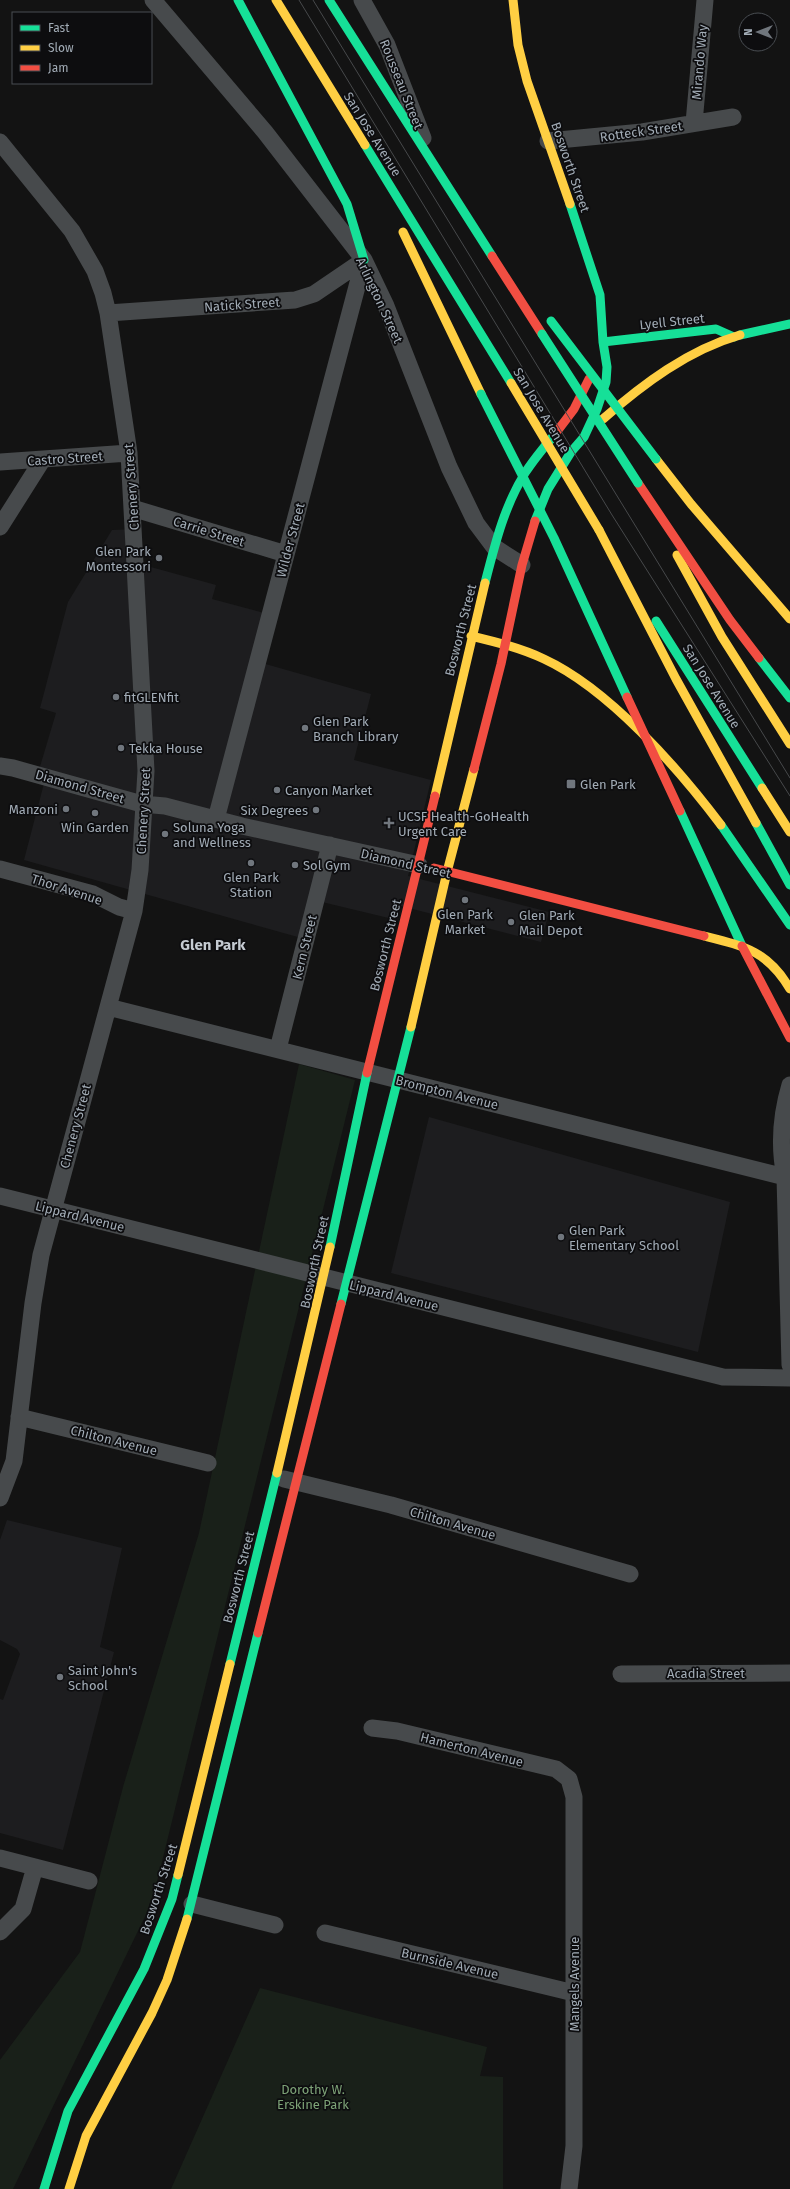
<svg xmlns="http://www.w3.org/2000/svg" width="790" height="2189" viewBox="0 0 790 2189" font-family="'Fira Sans',sans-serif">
<rect width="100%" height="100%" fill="#131313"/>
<!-- built -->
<path fill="#1d1d1f" d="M138,529l2,35 76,21 -4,14 63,17 -13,47 109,31 -17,66 77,20 -23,96 141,36 -8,30 -140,-36 -4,14 -75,-18 -10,39 -288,-81 23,-88 -8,-2 17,-57 -16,-5 28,-106 44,-72z
M429,1117l301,85 -32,150 -307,-79z
M7,1520l115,28 -22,99 14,5 -51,198 -63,-17v-134l3,1 17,-46 -3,-5 -17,-9v-100z"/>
<!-- green -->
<path fill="#192019" d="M299,1064l56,16 -203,822 -139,287h-13v-129l80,-108 43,-165 76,-254z
M260,1988l227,59 -7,29 23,1v112h-332z"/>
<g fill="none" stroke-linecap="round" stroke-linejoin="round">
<!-- street -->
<path stroke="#474a4c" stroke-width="17" d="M153,0l112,132 99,128 22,46 63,161 27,56 18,24 28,18
M362,0l25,45 36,93
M694,123l11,-123
M548,141l94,-9 91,-15
M0,142l72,89 23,40 8,22 5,20 21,140 17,318 -6,99 -6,41 -93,344 -8,48 -19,158 -14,37
M108,313l187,-13 19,-6 50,-34
M0,462l129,-9
M132,508l154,46
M0,527l43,-68
M0,766l13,2 129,36 23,2 77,20 177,39
M216,819l148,-559
M0,869l93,25 26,13 15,4
M108,1007l677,170
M278,1049l52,-204
M790,1085c-9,30 -11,62 -5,92l5,188
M0,1196l723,181 67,1
M19,1417l189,46
M284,1479l107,26 239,69
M621,1674l169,-1
M372,1728l25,3 159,38 13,10 5,18v349l-5,43
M0,1858l89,23
M192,1904l83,21
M0,1932l23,-23 12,-42
M325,1933l249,60"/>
<!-- fast -->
<path stroke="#16e098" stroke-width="9" d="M238,0l109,204 17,56
M329,0l163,256
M365,145l146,238
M740,335l50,-11
M603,342l113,-13 18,8
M535,521l13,-32 23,-37 13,-15 13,-28 9,-27 1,-15 -4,-25 -3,-47 -30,-91
M485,583c10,-39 19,-76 40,-110 9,-14 20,-27 30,-39
M656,621l106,167
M759,658l31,40
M680,811l62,135
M756,823l34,62
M721,825l69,100
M330,1247l37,-174
M341,1304l70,-277
M230,1664l47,-191
M187,1919l71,-286
M44,2189l24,-78 76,-142 28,-70 6,-24"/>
<!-- slow -->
<path stroke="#ffcf43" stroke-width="9" d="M276,0l89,145
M513,0l5,45 9,36 43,123
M403,232l78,162
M603,419c40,-35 85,-69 137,-84
M656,459l35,45 99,115
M599,530l77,149 80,144
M677,555l45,82 68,107
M471,636c25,6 50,12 73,23 65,30 134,109 177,166
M762,788l28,44
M435,796l50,-213
M704,936c40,10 64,15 86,53
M411,1027l36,-155 27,-103
M277,1473l53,-226
M178,1875l52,-211
M69,2189l17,-53 66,-123 15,-33 20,-61"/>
<!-- jam -->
<path stroke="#f24e42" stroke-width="9" d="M492,256l50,78
M555,434l19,-25 15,-30
M638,483l92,137 29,38
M474,769l27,-105 21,-99 13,-44
M434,868l270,68
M742,946l48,92
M367,1073l68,-277
M258,1633l83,-329"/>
<!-- tram -->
<path stroke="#47494b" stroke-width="1" d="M299,0l313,515 178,281
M313,0l477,778"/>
<!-- fast-bridge -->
<path stroke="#16e098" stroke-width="9" d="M551,321l105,138
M542,334l96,149
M481,394l73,144 73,159"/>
<!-- slow-bridge -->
<path stroke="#ffcf43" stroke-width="9" d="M511,383l88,147"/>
<!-- jam-bridge -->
<path stroke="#f24e42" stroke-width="9" d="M627,697l53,114"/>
</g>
<!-- markers -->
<g fill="#70767d" stroke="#0d0d0f" stroke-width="1.5">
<circle cx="159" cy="558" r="4"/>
<circle cx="116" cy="697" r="4"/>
<circle cx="305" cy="728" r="4"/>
<circle cx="121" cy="748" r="4"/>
<rect x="566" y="779" width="10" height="10" rx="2"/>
<circle cx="277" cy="790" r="4"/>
<circle cx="66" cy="809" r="4"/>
<circle cx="316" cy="810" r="4"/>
<circle cx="95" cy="813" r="4"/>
<path d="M387 817h4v4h4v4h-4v4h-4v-4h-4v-4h4z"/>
<circle cx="165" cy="834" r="4"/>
<circle cx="251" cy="863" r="4"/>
<circle cx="295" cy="865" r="4"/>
<circle cx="465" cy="900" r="4"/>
<circle cx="511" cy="922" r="4"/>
<circle cx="561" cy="1237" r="4"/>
<circle cx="60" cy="1677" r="4"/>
</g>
<g text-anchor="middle" stroke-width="3.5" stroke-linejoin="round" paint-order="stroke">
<!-- street labels -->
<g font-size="13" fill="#a2acb6" stroke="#0d0d0f">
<text transform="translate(699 62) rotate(-85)" y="5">Mirando Way</text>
<text transform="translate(402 84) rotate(68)" y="5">Rousseau Street</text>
<text transform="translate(641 131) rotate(-8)" y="5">Rotteck Street</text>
<text transform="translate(373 134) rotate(58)" y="5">San Jose Avenue</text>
<text transform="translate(571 167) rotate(71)" y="5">Bosworth Street</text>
<text transform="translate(380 300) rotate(65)" y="5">Arlington Street</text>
<text transform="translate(242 304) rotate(-4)" y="5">Natick Street</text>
<text transform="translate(672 321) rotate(-6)" y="5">Lyell Street</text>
<text transform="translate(542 410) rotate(59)" y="5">San Jose Avenue</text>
<text transform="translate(65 458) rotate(-4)" y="5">Castro Street</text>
<text transform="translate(131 487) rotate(-94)" y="5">Chenery Street</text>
<text transform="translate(209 531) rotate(17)" y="5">Carrie Street</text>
<text transform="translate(290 540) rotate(-75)" y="5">Wilder Street</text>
<text transform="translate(460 630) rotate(-76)" y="5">Bosworth Street</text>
<text transform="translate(712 686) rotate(58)" y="5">San Jose Avenue</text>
<text transform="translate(80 786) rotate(16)" y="5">Diamond Street</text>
<text transform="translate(143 811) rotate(-87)" y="5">Chenery Street</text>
<text transform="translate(406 863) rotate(13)" y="5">Diamond Street</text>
<text transform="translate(67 889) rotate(18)" y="5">Thor Avenue</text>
<text transform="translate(385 945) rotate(-76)" y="5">Bosworth Street</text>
<text transform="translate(304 947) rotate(-76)" y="5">Kern Street</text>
<text transform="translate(447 1092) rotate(14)" y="5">Brompton Avenue</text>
<text transform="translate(75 1126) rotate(-75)" y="5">Chenery Street</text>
<text transform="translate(80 1216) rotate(14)" y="5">Lippard Avenue</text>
<text transform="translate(314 1262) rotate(-78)" y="5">Bosworth Street</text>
<text transform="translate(394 1295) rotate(14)" y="5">Lippard Avenue</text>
<text transform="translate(114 1440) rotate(14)" y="5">Chilton Avenue</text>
<text transform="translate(453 1523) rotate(16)" y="5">Chilton Avenue</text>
<text transform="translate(238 1577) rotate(-76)" y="5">Bosworth Street</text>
<text x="706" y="1678">Acadia Street</text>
<text transform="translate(472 1749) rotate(14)" y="5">Hamerton Avenue</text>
<text transform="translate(158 1889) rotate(-72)" y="5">Bosworth Street</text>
<text transform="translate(450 1963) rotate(13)" y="5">Burnside Avenue</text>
<text transform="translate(574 1984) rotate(-90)" y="5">Mangels Avenue</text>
</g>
<!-- poi labels -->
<g font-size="13" fill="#a2acb6" stroke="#0d0d0f" text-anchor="start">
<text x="151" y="556" text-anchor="end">Glen Park<tspan x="151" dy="15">Montessori</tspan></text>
<text x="124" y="702">fitGLENfit</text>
<text x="313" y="726">Glen Park<tspan x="313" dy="15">Branch Library</tspan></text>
<text x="129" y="753">Tekka House</text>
<text x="580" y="789">Glen Park</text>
<text x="285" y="795">Canyon Market</text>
<text x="58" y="814" text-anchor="end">Manzoni</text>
<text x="308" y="815" text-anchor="end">Six Degrees</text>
<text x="398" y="821">UCSF Health-GoHealth<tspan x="398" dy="15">Urgent Care</tspan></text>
<text x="95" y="832" text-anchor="middle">Win Garden</text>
<text x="173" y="832">Soluna Yoga<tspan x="173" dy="15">and Wellness</tspan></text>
<text x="303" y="870">Sol Gym</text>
<text x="251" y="882" text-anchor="middle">Glen Park<tspan x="251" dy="15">Station</tspan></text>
<text x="465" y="919" text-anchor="middle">Glen Park<tspan x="465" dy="15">Market</tspan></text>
<text x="519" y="920">Glen Park<tspan x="519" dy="15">Mail Depot</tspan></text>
<text x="569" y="1235">Glen Park<tspan x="569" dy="15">Elementary School</tspan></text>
<text x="68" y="1675">Saint John's<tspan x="68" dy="15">School</tspan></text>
</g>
<!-- park labels -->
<g font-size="13" fill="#7da277" stroke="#0d0d0f">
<text x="313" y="2094">Dorothy W.<tspan x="313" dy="15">Erskine Park</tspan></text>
</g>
<!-- quarter labels -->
<g font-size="15" font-weight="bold" fill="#c4cad1" stroke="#0d0d0f">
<text x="213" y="950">Glen Park</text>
</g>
</g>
<!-- legend -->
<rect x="12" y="12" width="140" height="72" fill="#0d0d0f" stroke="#494d52"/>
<rect x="20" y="25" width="20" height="6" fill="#16e098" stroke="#494d52"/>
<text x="48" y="32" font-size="12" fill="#a2acb6">Fast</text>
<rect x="20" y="45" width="20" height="6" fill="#ffcf43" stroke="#494d52"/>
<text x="48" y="52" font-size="12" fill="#a2acb6">Slow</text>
<rect x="20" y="65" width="20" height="6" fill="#f24e42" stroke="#494d52"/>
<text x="48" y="72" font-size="12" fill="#a2acb6">Jam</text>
<!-- north arrow -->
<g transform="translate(758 32) rotate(270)"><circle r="19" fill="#0d0d0f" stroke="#494d52"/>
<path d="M0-3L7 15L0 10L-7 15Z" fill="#70767d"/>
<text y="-6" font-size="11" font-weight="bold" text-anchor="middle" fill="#a2acb6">N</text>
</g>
</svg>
